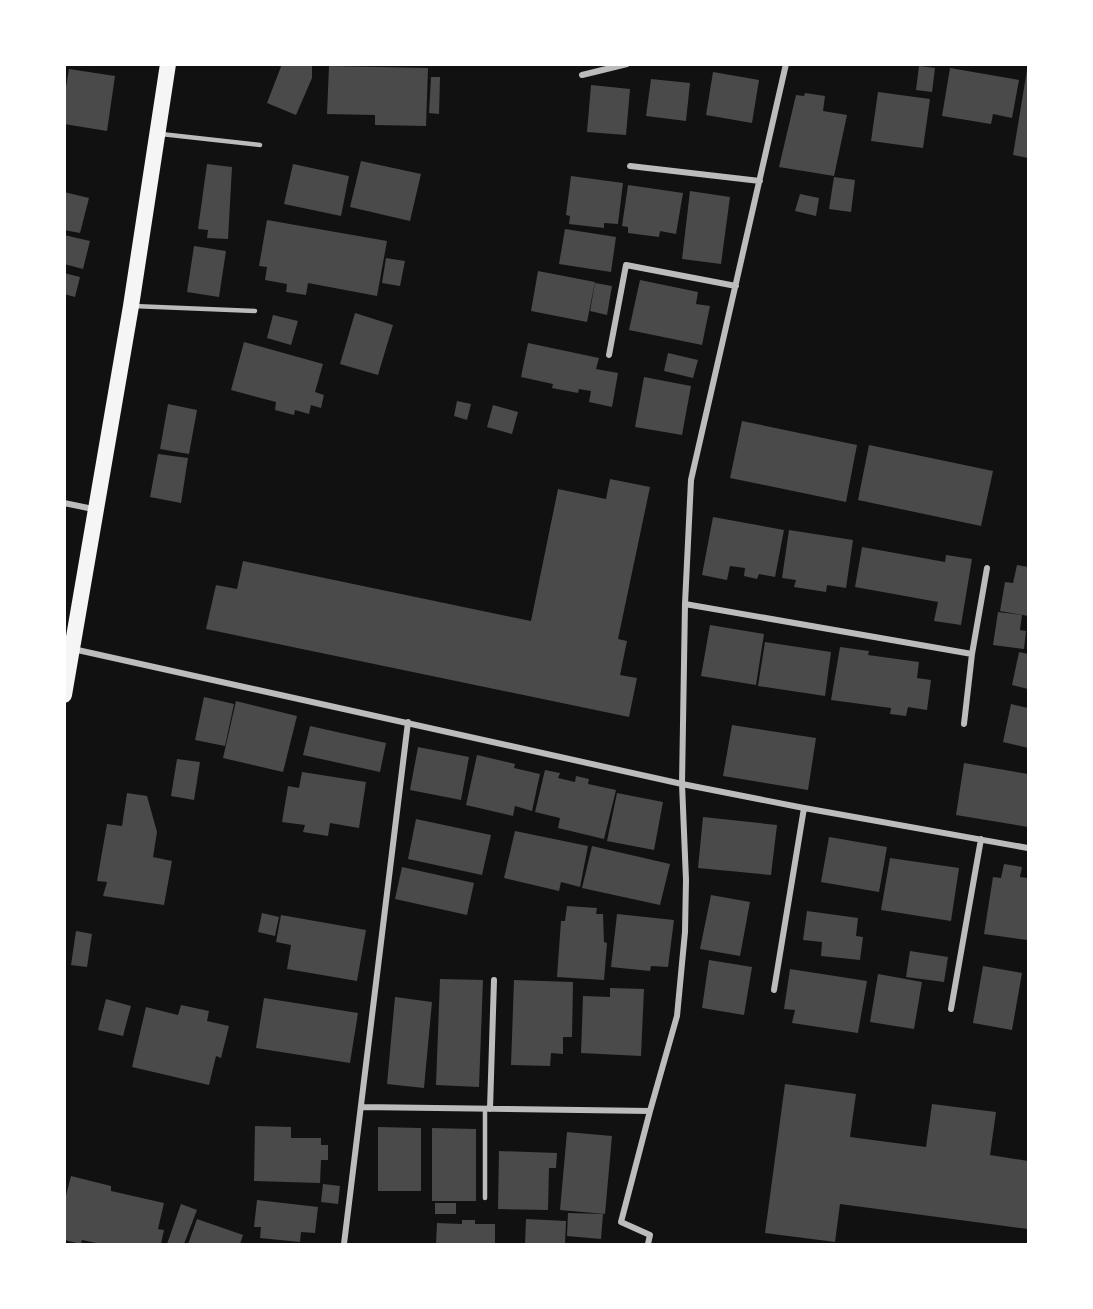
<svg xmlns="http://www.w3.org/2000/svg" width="1093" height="1309" viewBox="0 0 1093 1309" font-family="Literata,serif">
<rect width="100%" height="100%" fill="#111"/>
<!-- building -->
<path fill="#4a4a4a" d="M282,64h30v14l-16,37 -29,-12z
M329,66l99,2 -2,58 -51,-1v-10l-48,-1z
M919,66l16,2 -3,24 -16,-2z
M950,68l69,12 -7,38 -19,-4 -2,10 -49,-8z
M69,69l46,7 -8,55 -43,-7v-25z
M1027,70h1v88l-15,-3z
M713,72l46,8 -7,43 -46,-8z
M431,77h9l-1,37 -10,-1z
M651,79l39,4 -4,38 -40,-5z
M591,85l39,4 -4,46 -39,-3z
M878,92l52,7 -7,49 -52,-7z
M805,93l20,3 -2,15 24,4 -13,61 -55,-9 17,-72 8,1z
M361,161l60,13 -11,47 -60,-14z
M207,164l25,3 -4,72 -21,-1 1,-8 -10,-1z
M293,164l56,12 -8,40 -57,-12z
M571,176l52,7 -5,41 -14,-1v5l-35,-4 1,-8 -4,-1z
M834,177l21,3 -4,32 -22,-3z
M628,185l55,8 -7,41 -16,-3 -1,6 -31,-4v-6l-6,-1z
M690,191l40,6 -9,67 -39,-5z
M64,192l25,6 -9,35 -16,-3z
M800,194l19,4 -3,18 -21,-5z
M267,220l120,21 -10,55 -69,-13 -2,12 -20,-3 1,-8 -22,-4 2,-13 -8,-1z
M565,229l51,8 -5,35 -52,-8z
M64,235l26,6 -7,28 -19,-5z
M194,246l32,5 -7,46 -32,-5z
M386,258l19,3 -5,25 -18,-3z
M538,271l57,11 -8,40 -56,-11z
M64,273l16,4 -5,20 -11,-3z
M640,280l58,12 -2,12 14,2 -8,39 -73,-15z
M595,283l17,3 -5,29 -17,-4z
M355,313l38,12 -15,50 -38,-11z
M273,315l25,6 -7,24 -24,-7z
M244,342l79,22 -8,28 9,3 -3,13 -10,-3 -2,9 -14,-4 -1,5 -19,-5 1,-8 -45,-12z
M528,343l71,15 -3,11 22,4 -6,34 -23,-5 2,-11 -12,-2 -1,4 -26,-5 1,-4 -32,-7z
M668,353l30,7 -5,18 -29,-7z
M644,377l47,9 -9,49 -47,-8z
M457,401l14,3 -4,16 -13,-4z
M168,404l29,6 -8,44 -29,-5z
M493,405l25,7 -6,22 -25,-7z
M742,421l115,24 -11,57 -116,-24z
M869,445l124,26 -12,55 -123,-26z
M158,454l30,4 -7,45 -31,-6z
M610,479l40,8 -32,152 9,2 -7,34 17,3 -8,39 -423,-88 10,-44 21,4 6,-28 288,60 27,-132 48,10z
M713,517l71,13 -9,47 -16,-3 -2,5 -13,-3 1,-8 -15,-2 -3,14 -25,-5z
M789,530l64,10 -7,48 -19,-3 -1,7 -32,-5 2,-7 -14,-2z
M862,547l83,15 1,-7 26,4 -11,66 -27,-4 4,-19 -83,-15z
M1017,565l11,2v49l-28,-5 5,-29 8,1z
M998,612l24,3 -2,15 6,1 -2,18 -31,-4z
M710,625l54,9 -8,51 -55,-9z
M765,642l66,10 -6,44 -67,-10z
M840,647l29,4 -1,4 51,7 -2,16 14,2 -4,30 -19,-3 -2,9 -16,-2 1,-6 -60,-8z
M1019,652l9,2v35l-16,-4z
M204,697l30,7 -9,42 -30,-6z
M236,701l61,15 -14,56 -60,-14z
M1011,704l17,4v40l-25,-6z
M732,725l84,13 -8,52 -85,-14z
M310,726l76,17 -6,29 -77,-17z
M418,747l51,10 -8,43 -51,-10z
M477,755l38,9 -1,4 26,6 -8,37 -17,-5 -2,10 -47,-11z
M177,759l23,3 -6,38 -23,-4z
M964,763l64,11v53l-72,-12z
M545,770l15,3 -2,5 17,4 1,-6 13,3 -1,5 28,6 -12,49 -46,-11 2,-10 -25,-6z
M302,772l64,10 -7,46 -29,-5 -2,13 -25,-4 2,-7 -23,-3 6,-36 11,2z
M127,793l20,3 10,36 -4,25 19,4 -8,44 -61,-9 4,-14 -10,-1 10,-57 15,2z
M617,793l46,9 -9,48 -47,-9z
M703,817l74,8 -6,50 -73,-7z
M416,819l75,16 -9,40 -74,-16z
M515,831l73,15 -8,41 -19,-5 -2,9 -55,-13z
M829,837l58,10 -8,45 -58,-10z
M592,846l78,18 -10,41 -78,-17z
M890,858l69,10 -8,53 -70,-11z
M1004,864l18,3 -2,10 8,1 -1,62 -43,-6 9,-57 8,1z
M402,867l72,16 -7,32 -72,-16z
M711,895l39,7 -10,54 -40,-7z
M567,906l30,2 -1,6h7l1,28 3,1 -3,37 -47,-3 4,-56h4z
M807,911l51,7 -2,18 7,1 -3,23 -39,-4 1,-14 -19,-2z
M262,913l17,4 -4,19 -17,-4z
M617,914l57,6 -6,47 -17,-1 -1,5 -39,-4z
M281,915l85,15 -9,51 -70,-12 4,-24 -15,-3z
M76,931l16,3 -5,33 -16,-2z
M910,951l38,6 -4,25 -38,-5z
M709,960l43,7 -8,48 -42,-7z
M983,966l39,7 -10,57 -39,-7z
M790,969l77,12 -9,52 -66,-10 3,-13 -11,-1z
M878,974l44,8 -8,47 -44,-7z
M440,979l43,1 -4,107 -43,-2z
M514,980l59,2 -1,55h-9v17l-12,-1 -1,13 -39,-1z
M610,988l34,1 -3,67 -60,-3 2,-57 27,1z
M395,997l37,5 -8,86 -37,-4z
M264,998l94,15 -8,50 -94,-15z
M106,999l25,7 -8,30 -25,-6z
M181,1005l28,6 -2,10 22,5 -8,32 -5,-2 -7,29 -77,-18 14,-60 32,8z
M785,1084l71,10 -6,43 76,10 6,-43 64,8 -6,43 38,6v68l-188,-25 -5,38 -70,-9z
M255,1126l36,1v11h30v7h7v15h-7l-1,23 -66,-2z
M378,1127l43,1v63h-43z
M432,1128l44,1v72h-44z
M567,1132l45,4 -7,78 -45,-4z
M499,1151l58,2 -1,15h-7l-1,42 -50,-1z
M71,1176l40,10v5l53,12 -6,26 6,1 -3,14h-60l-19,-4 -1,4 -17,-4v-37z
M323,1184l17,2 -2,18 -17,-2z
M257,1200l61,7 -3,26 -14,-1 -1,10 -40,-4 1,-11h-7z
M435,1203h21v11h-21z
M181,1204l16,6 -13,34h-17z
M568,1213l35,1 -2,25 -34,-3z
M197,1219l46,16 -3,9h-52z
M526,1219l40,2 -1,23h-40z
M462,1220h13v4h20v20h-59l1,-21 25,1z"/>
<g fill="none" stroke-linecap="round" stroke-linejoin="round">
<!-- service -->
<path stroke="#bcbcbc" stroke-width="4.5" d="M161,134l99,11
M133,306l122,5
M485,1109v89"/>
<!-- minor -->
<path stroke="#bcbcbc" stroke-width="6" d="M582,75l45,-11
M630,166l130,15
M609,355l17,-90 110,21
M64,503l29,6
M685,604l287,50
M73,649l609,135 122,24 224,40
M964,724l8,-70 15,-86
M774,990l30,-182
M951,1009l30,-170
M361,1107l289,4
M490,1109l4,-129
M344,1244l64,-522
M648,1244l2,-9 -29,-13 29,-111 27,-95 8,-84 1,-52 -4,-96 3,-180 6,-124 95,-416"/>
<!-- trunk -->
<path stroke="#f5f5f5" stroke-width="16" d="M64,695l67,-389 37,-242"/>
</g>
<!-- border -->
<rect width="1093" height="1309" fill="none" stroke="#ffffff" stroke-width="132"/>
</svg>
